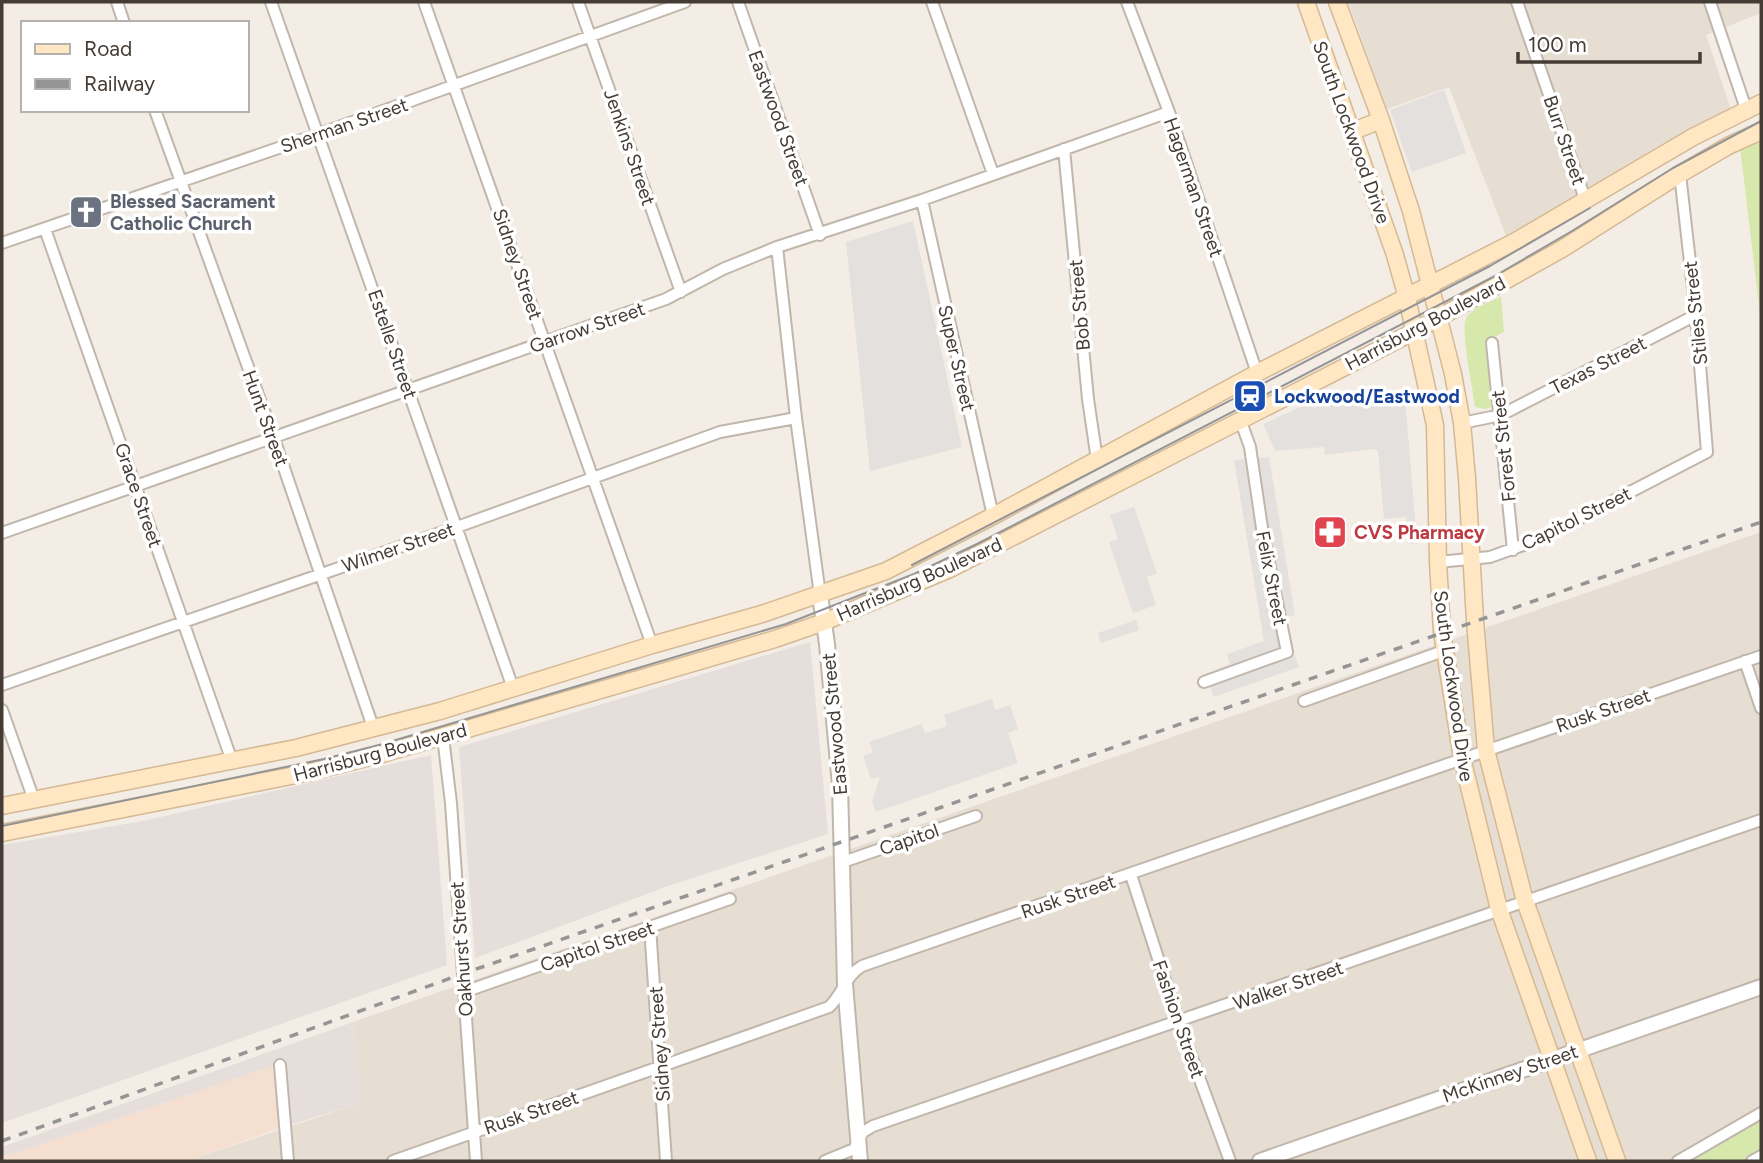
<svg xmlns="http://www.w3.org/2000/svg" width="1763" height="1163" viewBox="0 0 1763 1163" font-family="Figtree,sans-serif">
<rect width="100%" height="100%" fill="#f3ede5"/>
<!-- residential -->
<path fill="#e7ded3" d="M1348,2h413v11l-55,22 25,75 -69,34 -156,92 -57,-149 -62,22z
M1761,532v629h-1574l173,-58 -7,-81z"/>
<!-- commercial -->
<path fill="#f5dfd0" d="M276,1065l4,63 -93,33h-185v-4z"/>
<!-- industrial -->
<path fill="#e5deda" d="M810,642l18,192 -157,51 -196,73 -16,-211z
M431,755l16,210 -445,158v-278l141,-24z
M353,1022l7,81 -80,25 -4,-63 -274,92v-10z"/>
<!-- green -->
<path fill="#d7e8ad" d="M1761,140v182l-21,-175z
M1501,296l3,36 -13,7 4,67 -10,3 -10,-2 -1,-6c-1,-16 -16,-76 -6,-86 8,-8 23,-13 33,-19z
M1761,1121v30l-16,10h-53z"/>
<!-- parking -->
<path fill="#e3e0dd" d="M1444,90l22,63 -54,19 -22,-62z
M913,221l49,226 -92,24 -24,-229z
M1391,389l1,11 13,-1 12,144 -7,1 -4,-27 -22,2 -6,-68 -4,-2 -49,6 -1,-8 -49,4 -12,-27 59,-27z
M1269,457l26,158 -10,2 2,16 12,34 -85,30 -9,-23 25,-10 -3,-10 37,-13 -30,-181z
M1134,507l23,66 -10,4 9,28 -23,8 -24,-71 9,-3 -8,-24z
M1136,620l3,10 -38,13 -3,-10z
M992,699l3,11 15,-5 8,24 -10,4 10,30 -142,49 -4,-10 8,-25 -9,2 -8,-23 10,-4 -4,-10 52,-18 4,9 22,-7 -3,-11z"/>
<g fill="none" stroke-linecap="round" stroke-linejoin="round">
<!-- minor casing -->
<g stroke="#c1b6ab" stroke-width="14">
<path id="minor" d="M117,2l7,21
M271,2l242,686
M424,2l228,643
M578,2l103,290
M738,2l82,233
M932,2l61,172
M1127,2l42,110 88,261
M1517,2l68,197
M1710,2l36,107
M155,110l118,326 100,291
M1064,149l24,250 9,61
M922,200l71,316
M45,229l187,532
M2,243l317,-109 366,-132
M777,247l19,171 24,177
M1492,343l21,207
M1462,423l39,-8 195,-100
M2,533l664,-234 57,-30 54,-22 145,-47 247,-88
M1438,562l52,-5 50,-18 167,-87 -11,-137 -16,-141
M1745,661l16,47
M1204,682l83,-30 -25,-124 -12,-81 -10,-28
M2,685l455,-158 263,-95 76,-14
M1304,701l142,-51
M2,710l32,90
M443,737l8,66 25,358
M843,862l133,-46
M1131,875l48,148 51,138
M650,927l16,234
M464,992l266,-93
M280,1065l8,96
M393,1161l436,-154c14,-13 16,-31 33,-41l899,-310
M825,1161l29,-12 9,-17 10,-6c297,-100 592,-205 888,-306
M1678,1161l83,-48
M1752,1161l9,-5"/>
</g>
<!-- tertiary casing -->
<g stroke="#c1b6ab" stroke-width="18">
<path id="tertiary" d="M820,595l7,49 13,141 5,199 15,177
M1260,1161l501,-174"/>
</g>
<!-- secondary casing -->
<g stroke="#d4b994" stroke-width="19">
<path id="secondary" d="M1306,2l89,253 12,43 28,127 3,137 4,70 20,126 37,151 89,252
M1337,2l44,118 30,91 42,163 9,49 5,55 8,143 11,129 39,151 92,260
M1351,132l30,-12
M2,806l294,-58 144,-37 212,-66 110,-31 124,-43 107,-55 264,-143 259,-132 177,-104 68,-34
M2,833l304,-60 76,-19 393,-115 49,-17 126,-53 465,-238 147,-82 118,-75 48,-28 33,-15"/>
</g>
<!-- minor -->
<use href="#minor" stroke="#fff" stroke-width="10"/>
<!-- tertiary -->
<use href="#tertiary" stroke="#fff" stroke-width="14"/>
<!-- secondary -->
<use href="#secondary" stroke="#ffe7c3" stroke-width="16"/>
<!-- tram -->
<path stroke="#959595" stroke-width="2" d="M912,565l578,-299 100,-58
M2,826l322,-67 55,-14 407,-121 128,-50 61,-29 518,-268 79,-46 101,-63 88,-47"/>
<!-- rail -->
<path stroke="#959595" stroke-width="3.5" stroke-dasharray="9 9" stroke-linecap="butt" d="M2,1141l460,-167 1299,-452"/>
</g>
<!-- icons -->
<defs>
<g id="church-square" transform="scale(1.75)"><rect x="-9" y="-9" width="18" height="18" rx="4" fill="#6b7280" stroke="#fff"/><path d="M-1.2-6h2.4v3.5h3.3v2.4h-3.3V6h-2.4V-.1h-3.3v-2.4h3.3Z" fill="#fff"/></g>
<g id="station-square" transform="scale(1.75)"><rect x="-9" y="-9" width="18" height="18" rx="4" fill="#1a4fb4" stroke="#fff"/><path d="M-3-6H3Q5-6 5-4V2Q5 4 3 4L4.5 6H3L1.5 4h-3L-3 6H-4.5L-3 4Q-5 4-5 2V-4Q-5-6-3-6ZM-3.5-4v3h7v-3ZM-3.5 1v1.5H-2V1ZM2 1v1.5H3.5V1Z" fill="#fff"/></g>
<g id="pharmacy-square" transform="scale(1.75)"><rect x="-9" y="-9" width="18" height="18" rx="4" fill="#e0444e" stroke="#fff"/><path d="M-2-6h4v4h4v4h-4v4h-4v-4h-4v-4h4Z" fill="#fff"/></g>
</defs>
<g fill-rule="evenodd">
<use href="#church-square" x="86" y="212"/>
<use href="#station-square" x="1250" y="396"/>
<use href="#pharmacy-square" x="1330" y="532"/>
</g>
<g text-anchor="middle" stroke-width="7" stroke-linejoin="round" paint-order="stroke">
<!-- street labels -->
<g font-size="19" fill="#453c35" stroke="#fff">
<text transform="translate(779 118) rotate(70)" y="7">Eastwood Street</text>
<text transform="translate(344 125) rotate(-19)" y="7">Sherman Street</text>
<text transform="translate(1352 132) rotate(70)" y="7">South Lockwood Drive</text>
<text transform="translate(1565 140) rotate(71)" y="7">Burr Street</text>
<text transform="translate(630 147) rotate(71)" y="7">Jenkins Street</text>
<text transform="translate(1194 187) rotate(71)" y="7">Hagerman Street</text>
<text transform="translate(518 264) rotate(71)" y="7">Sidney Street</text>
<text transform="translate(1079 305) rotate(-95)" y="7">Bob Street</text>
<text transform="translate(1695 313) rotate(-96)" y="7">Stiles Street</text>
<text transform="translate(1425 323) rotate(-28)" y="7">Harrisburg Boulevard</text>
<text transform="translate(587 327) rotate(-19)" y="7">Garrow Street</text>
<text transform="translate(393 344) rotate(71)" y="7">Estelle Street</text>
<text transform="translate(957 358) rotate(77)" y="7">Super Street</text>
<text transform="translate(1598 365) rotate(-27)" y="7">Texas Street</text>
<text transform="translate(266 418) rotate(70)" y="7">Hunt Street</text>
<text transform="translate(1503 446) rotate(-96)" y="7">Forest Street</text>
<text transform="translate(139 495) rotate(71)" y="7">Grace Street</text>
<text transform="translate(1576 518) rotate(-26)" y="7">Capitol Street</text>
<text transform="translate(398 547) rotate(-19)" y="7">Wilmer Street</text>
<text transform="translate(1272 578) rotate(79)" y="7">Felix Street</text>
<text transform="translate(919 579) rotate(-24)" y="7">Harrisburg Boulevard</text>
<text transform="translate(1454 686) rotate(82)" y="7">South Lockwood Drive</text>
<text transform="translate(1603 710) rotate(-19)" y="7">Rusk Street</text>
<text transform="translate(834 724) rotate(-95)" y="7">Eastwood Street</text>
<text transform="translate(380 752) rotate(-15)" y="7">Harrisburg Boulevard</text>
<text transform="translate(909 839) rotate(-19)" y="7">Capitol</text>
<text transform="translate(1068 896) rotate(-19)" y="7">Rusk Street</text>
<text transform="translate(597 946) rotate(-19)" y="7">Capitol Street</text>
<text transform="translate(461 949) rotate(-94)" y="7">Oakhurst Street</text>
<text transform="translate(1288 985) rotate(-19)" y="7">Walker Street</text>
<text transform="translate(1179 1019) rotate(71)" y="7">Fashion Street</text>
<text transform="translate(659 1044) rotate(-94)" y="7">Sidney Street</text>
<text transform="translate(1510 1073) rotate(-19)" y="7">McKinney Street</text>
<text transform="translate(531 1112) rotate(-19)" y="7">Rusk Street</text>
</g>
<!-- worship labels -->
<g font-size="19" font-weight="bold" fill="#5b616d" stroke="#fff" text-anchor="start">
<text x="110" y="208">Blessed Sacrament<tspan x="110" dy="22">Catholic Church</tspan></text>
</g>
<!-- transit labels -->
<g font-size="19" font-weight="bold" fill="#164399" stroke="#fff" text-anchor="start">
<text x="1274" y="403">Lockwood/Eastwood</text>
</g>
<!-- health labels -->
<g font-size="19" font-weight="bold" fill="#be3a42" stroke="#fff" text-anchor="start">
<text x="1354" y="539">CVS Pharmacy</text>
</g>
</g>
<!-- border -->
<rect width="1763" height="1163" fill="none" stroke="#453c35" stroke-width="7"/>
<!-- legend -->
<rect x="21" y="21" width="228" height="91" fill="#ffffff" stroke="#b5b1ae" stroke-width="2"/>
<rect x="35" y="44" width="35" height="10" fill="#ffe7c3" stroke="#b5b1ae" stroke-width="2"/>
<text x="84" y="56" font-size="21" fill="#453c35">Road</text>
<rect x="35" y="79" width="35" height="10" fill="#959595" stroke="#b5b1ae" stroke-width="2"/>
<text x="84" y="91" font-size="21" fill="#453c35">Railway</text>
<!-- scale -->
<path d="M1518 52v10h182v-10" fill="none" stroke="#453c35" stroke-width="3.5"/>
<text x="1528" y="52" font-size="21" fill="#453c35" stroke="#ffffff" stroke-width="5" paint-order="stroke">100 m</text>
</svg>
